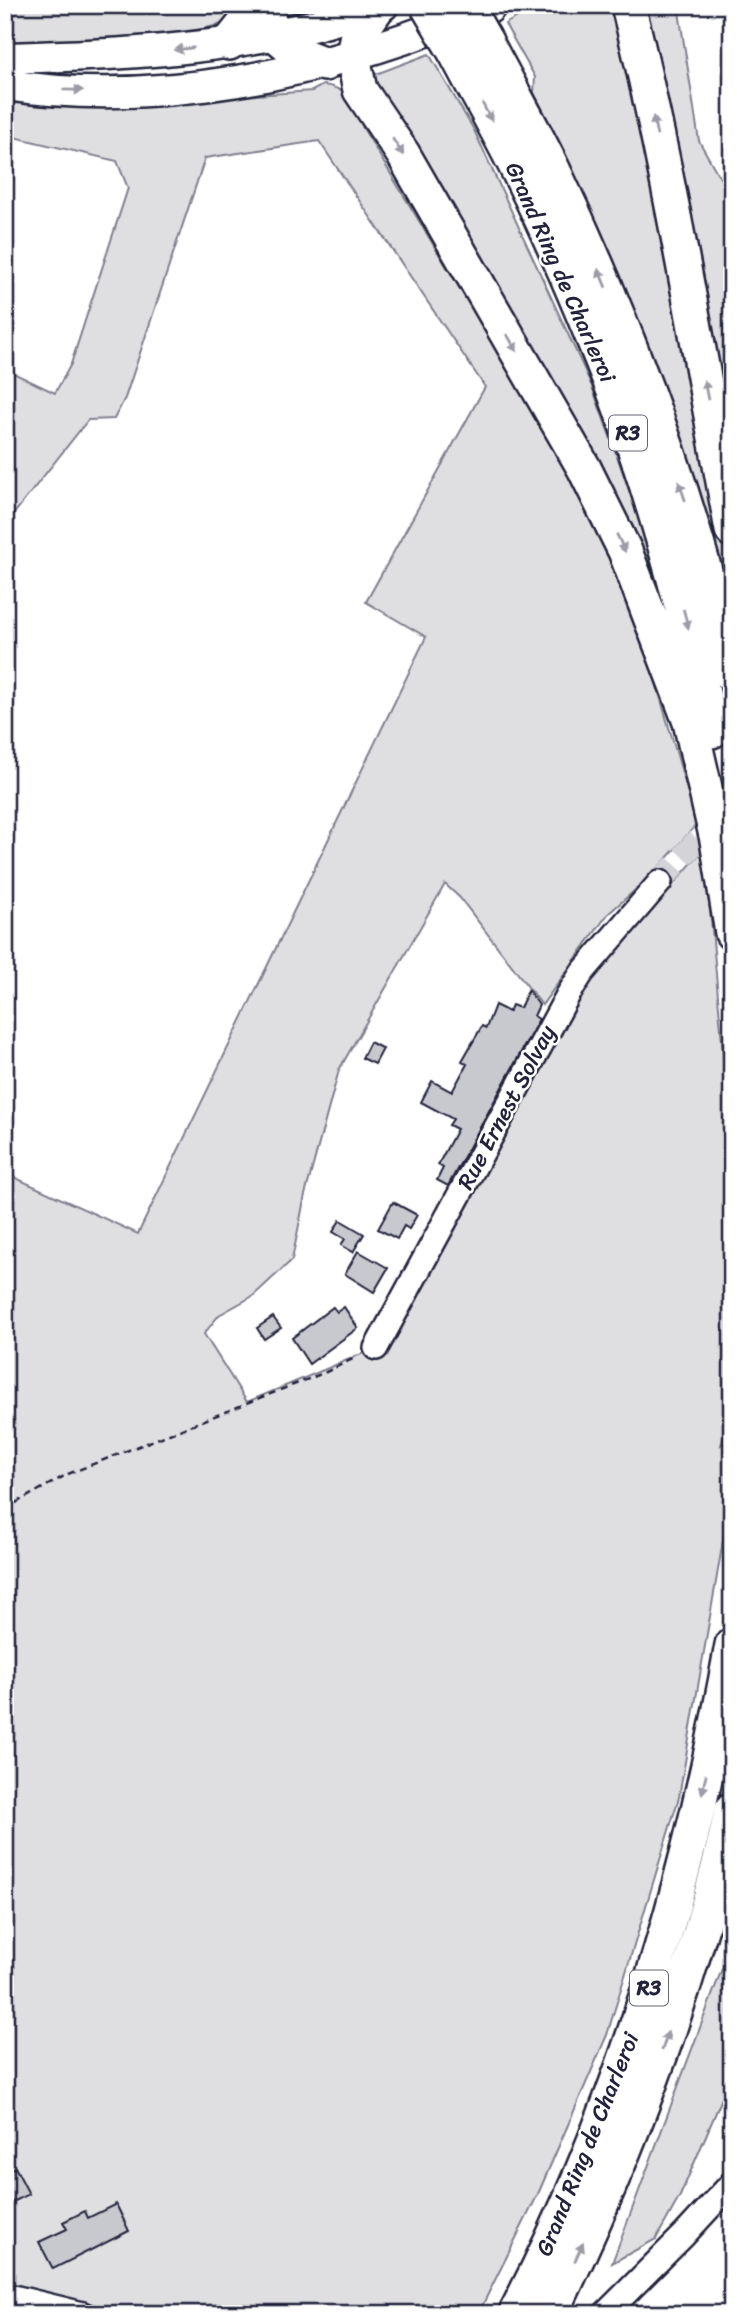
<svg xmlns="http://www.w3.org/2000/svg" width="737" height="2319" viewBox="0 0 737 2319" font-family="Sriracha,sans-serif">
<rect width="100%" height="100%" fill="#fff"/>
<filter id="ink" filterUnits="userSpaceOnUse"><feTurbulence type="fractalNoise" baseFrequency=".0143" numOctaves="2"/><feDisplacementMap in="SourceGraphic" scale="14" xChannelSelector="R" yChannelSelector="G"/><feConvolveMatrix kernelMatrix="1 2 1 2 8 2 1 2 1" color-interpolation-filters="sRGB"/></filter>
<g filter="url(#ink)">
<!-- green -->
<path fill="#dfdfe2" stroke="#80808e" stroke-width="2" d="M5,5h236l-8,16 -42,11 -186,13z
M271,5h55l-52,11z
M538,5h76l88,417 30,165v18c-31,-119 -73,-235 -120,-348 -23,-56 -52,-110 -78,-164l1,-16 -30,-53z
M644,5h34l21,136 33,58v271z
M429,54l45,76 117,254 44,122 38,129 -305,-558z
M323,85c28,3 31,22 40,43l199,330 68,135 67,231 -45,51 -44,39 -66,91 -82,-107 -15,-14 -106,186 -34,125 -13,65 -39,36 -34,19 -15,19 43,68 129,-54 192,-353 27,-20 107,-124 9,67 21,235v261l-11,31 8,-3 -5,93 -45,262 -72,238 -69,159 -60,120h-346l-127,-32v-1109l133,61 288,-597 -60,-35 119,-215 -166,-246 -114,17 -80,240 -11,21 -26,1 -83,105v-156l50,24 16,-29 57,-176 -11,-27 -112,-26v-39l117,9 190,-14z
M732,1942v133l-52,121 -24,43 -44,24z"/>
<!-- building -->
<path fill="#c8c8cf" stroke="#22223b" stroke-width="2" d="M528,990l11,15 -5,11 5,3 -91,167 -11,-6 6,-12 -5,-3 19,-36 -8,-4 4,-6 -32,-17 11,-21 20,11 15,-28 -5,-3 20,-35 4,2 9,-23 14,7 3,-7 8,3z
M370,1042l13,7 -8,15 -13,-6z
M393,1202l24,13 -8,14 -5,-3 -7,13 -19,-10z
M340,1220l24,14 -11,18 -12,-7 4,-6 -12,-7z
M358,1251l30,17 -14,24 -29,-18z
M333,1307l4,5 7,-5 14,21 -49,36 -17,-26z
M273,1317l8,11 -17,11 -7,-11z
M15,2167l14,27 -24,12v-34z
M116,2204l13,27 -76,38 -14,-27 28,-13 -4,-7 22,-11 3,7z"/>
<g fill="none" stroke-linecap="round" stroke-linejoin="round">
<!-- minor-tunnel -->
<path stroke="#d3d3d8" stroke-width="23" stroke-dasharray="23 11" stroke-linecap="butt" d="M660,882l72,-81"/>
<!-- minor casing -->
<g stroke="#22223b" stroke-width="28">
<path id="minor" d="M376,1348l192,-353 14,-22 78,-91
M5,2295l78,19
M605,2314l79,-79 48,-52"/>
</g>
<!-- major casing -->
<g stroke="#22223b" stroke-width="35">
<path id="major" d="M5,58c109,-3 216,-7 322,-36 19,-6 38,-10 56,-17
M5,85c152,23 314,-11 455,-67"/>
</g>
<!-- highway casing -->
<g stroke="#22223b" stroke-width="38">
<path id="highway" d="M262,5l14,30 23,19 26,10
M628,5c43,173 71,350 104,525
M488,7l1,-2
M377,8l-21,31 -3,18 7,33 43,64 181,314 41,83 65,171 27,118 15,93
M485,40c22,42 46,84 67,127 78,162 139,333 180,508
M229,43l20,-25 4,-13
M455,52c22,42 46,84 67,127 34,69 65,143 93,215 41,109 71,223 97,337
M515,2314c109,-209 176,-438 217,-669
M551,2314c78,-160 142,-330 181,-505"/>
</g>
<!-- path -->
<path stroke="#22223b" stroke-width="2.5" stroke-dasharray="7 5" stroke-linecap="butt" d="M5,1509l63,-35 258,-102 31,-15"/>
<!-- minor -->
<use href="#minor" stroke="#fff" stroke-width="23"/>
<!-- major -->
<use href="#major" stroke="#fff" stroke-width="30"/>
<!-- highway -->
<use href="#highway" stroke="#fff" stroke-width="33"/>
<!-- highway-bridge casing -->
<g stroke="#22223b" stroke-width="38" stroke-linecap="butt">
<path id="highway-bridge" d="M427,5l28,47
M465,5l20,35"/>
</g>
<!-- highway-bridge -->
<use href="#highway-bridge" stroke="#fff" stroke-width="33"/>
</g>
<!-- one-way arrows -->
<defs><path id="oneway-solid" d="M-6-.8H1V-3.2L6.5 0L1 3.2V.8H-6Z" transform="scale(1.75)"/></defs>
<g fill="#9c9ca7">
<use href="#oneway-solid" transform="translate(184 49) rotate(173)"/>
<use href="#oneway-solid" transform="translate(73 90) rotate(1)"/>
<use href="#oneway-solid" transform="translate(487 112) rotate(62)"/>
<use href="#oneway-solid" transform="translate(655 126) rotate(-101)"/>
<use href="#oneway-solid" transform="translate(398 147) rotate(57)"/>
<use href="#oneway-solid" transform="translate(602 278) rotate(-112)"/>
<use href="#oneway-solid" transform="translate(512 343) rotate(60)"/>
<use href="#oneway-solid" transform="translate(706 390) rotate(-101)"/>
<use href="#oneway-solid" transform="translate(682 491) rotate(-109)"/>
<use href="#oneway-solid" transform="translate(621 543) rotate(64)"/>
<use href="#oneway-solid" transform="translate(686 619) rotate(75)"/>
<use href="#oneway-solid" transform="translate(704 1784) rotate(102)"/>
<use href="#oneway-solid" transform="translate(665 2041) rotate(-72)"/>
<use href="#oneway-solid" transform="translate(579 2252) rotate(-65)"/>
</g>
</g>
<g text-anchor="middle" stroke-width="5" stroke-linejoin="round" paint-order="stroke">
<!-- shield labels -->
<g fill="#fff" stroke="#646476" stroke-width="2">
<rect x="609" y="415.5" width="38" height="35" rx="5"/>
<rect x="630" y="1970.5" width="38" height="35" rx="5"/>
</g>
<g font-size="21" font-weight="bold" fill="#22223b">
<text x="628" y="440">R3</text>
<text x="649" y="1995">R3</text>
</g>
<!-- street labels -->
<g font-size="23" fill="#22223b" stroke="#fff">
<text transform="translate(561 272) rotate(66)" y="8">Grand Ring de Charleroi</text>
<text transform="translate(506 1107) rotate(-62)" y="8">Rue Ernest Solvay</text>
<text transform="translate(587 2144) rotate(-68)" y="8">Grand Ring de Charleroi</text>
</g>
</g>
<!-- margin -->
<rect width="737" height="2319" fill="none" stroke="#fff" stroke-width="28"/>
<rect x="14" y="14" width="709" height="2291" fill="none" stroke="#22223b" stroke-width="2.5" filter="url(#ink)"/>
</svg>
